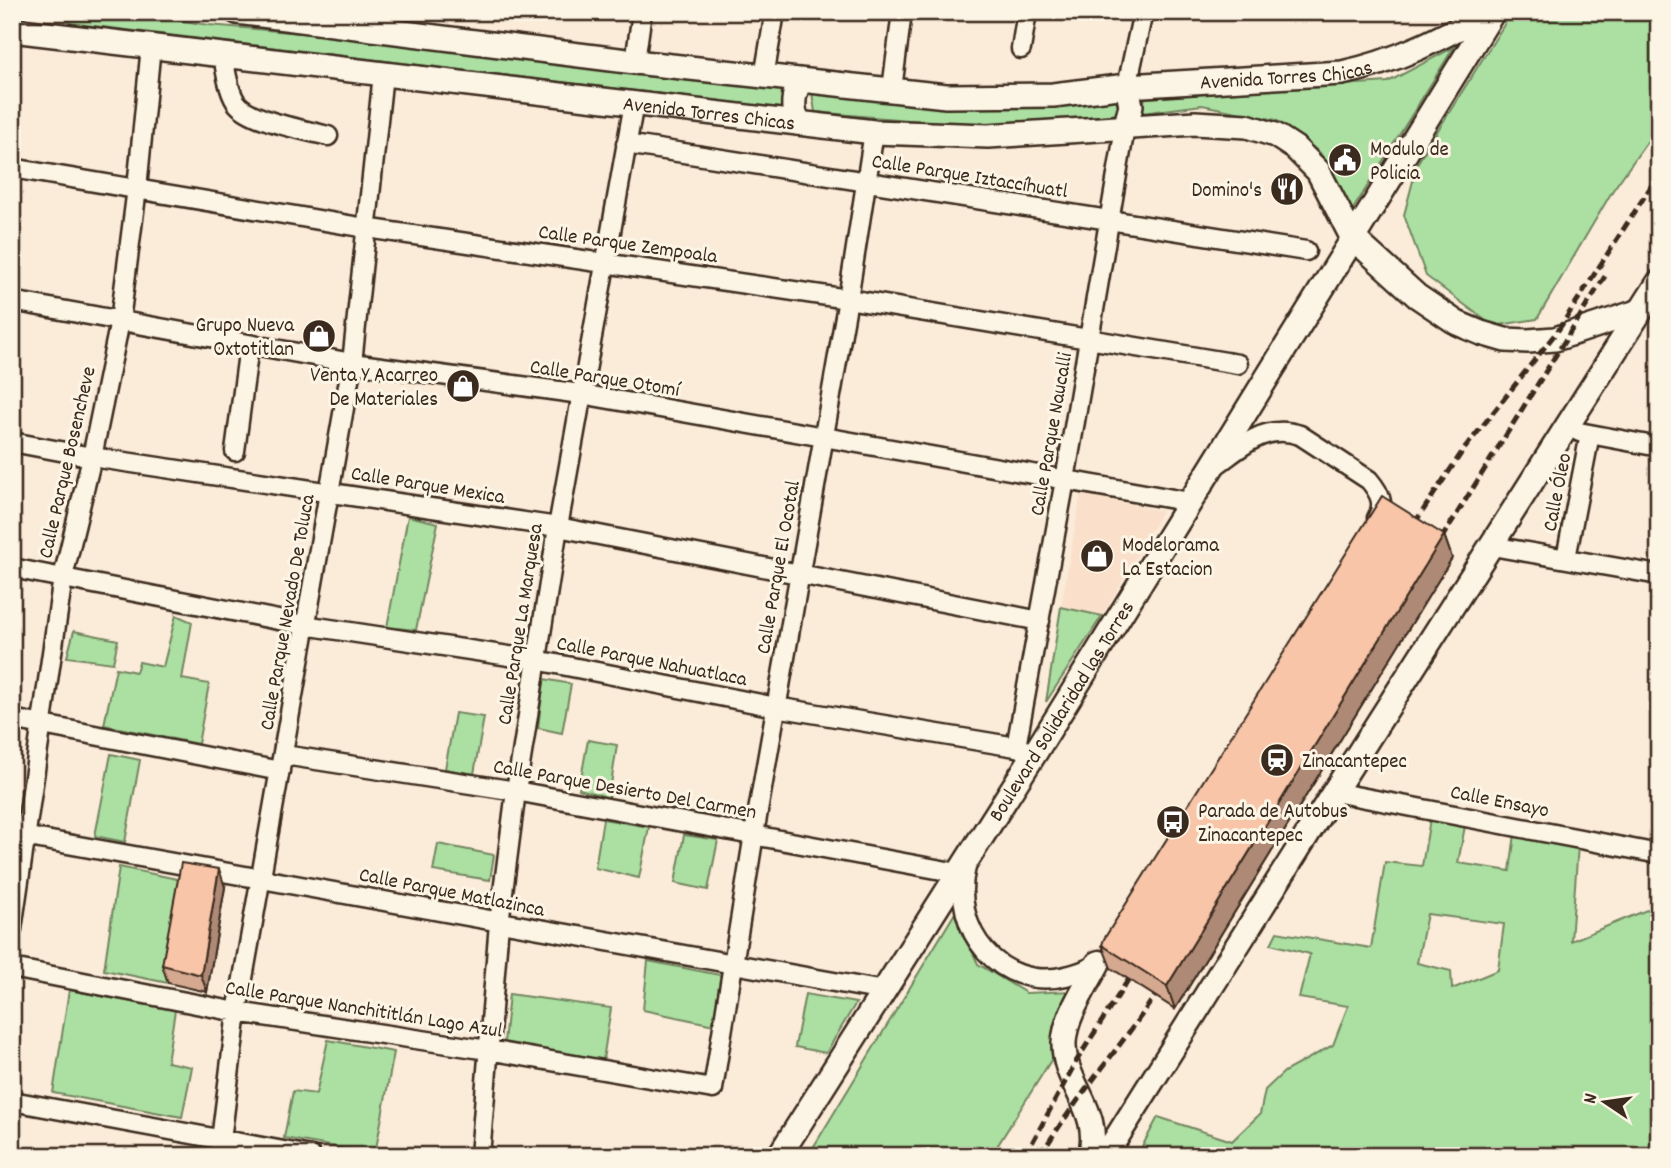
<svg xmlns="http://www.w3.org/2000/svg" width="1671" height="1168" viewBox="0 0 1671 1168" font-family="Dekko,sans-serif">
<rect width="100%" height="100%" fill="#fbebd9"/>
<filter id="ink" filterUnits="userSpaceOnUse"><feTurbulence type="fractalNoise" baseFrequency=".0143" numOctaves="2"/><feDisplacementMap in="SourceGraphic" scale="14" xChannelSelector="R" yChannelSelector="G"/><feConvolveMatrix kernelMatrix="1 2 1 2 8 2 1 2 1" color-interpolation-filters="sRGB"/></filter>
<g filter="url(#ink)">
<!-- built -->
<path fill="#fae0ca" d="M1081,494l81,17 -60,105 -41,-9z"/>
<!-- green -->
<path fill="#abe0a2" stroke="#738560" stroke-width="2" fill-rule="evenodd" d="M70,12h58l81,13 196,17 382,47 -1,20 -717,-86z
M1512,12h147v113l-46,65 -76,129 -44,7 -67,-50 -22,-61 14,-53z
M1454,47l-102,164 -32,-58 -44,-33 -74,-15 -60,8 3,-15 243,-16z
M812,93l173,11 134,-7v17l-130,13 -174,-15z
M408,516l30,7 -22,107 -29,-3z
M1061,607l41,9 -56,86z
M176,615l16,7 -10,57 27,5 -11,60 -94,-19 12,-57 20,4 3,-10 24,5z
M74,631l44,9 -5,23 -46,-6z
M544,679l27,5 -9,49 -24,-5z
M455,713l29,4 -10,57 -29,-5z
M588,740l29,5 -8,53 -30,-9z
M111,754l29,6 -15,82 -30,-6z
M603,819l46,8 -10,51 -44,-10z
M1430,819l35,7 -7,37 52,8 5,-37 63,11 -7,96 88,-36v251h-522l21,-39 74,24 28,-27 5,-24 19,-18 49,-27 15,-39 -49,-8 11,-44 -39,-10 6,-12 94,16 14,-86 37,4zM1427,914l77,10 -6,46 -46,19 -1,-18 -34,-8z
M684,835l34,5 -10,50 -33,-7z
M438,844l56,11 -4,25 -57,-9z
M119,867l68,14 -19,102 -64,-13z
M955,913l23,51 48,29 69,-3 -104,166h-183z
M648,961l77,15 -6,50 -76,-16z
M69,990l106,20 -8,52 25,5 -10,50 -129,-24z
M509,994l102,14 -8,52 -99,-17z
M805,994l51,9 -30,50 -31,-6z
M328,1040l66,12 -19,102 -91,-16 9,-47 23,3z"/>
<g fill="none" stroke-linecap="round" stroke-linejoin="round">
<!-- minor casing -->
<g stroke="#3b2a1e" stroke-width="23">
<path id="minor" d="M386,29l3,-17
M1021,49l6,-37
M223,54c2,14 5,36 13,48 13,19 70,28 92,34
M635,62l7,-50
M764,77l11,-65
M1127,86l16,-74
M892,89l10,-77
M626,144l680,107
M12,168l354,60 482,71 390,65
M12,301l340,62 229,31 609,108
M1579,432l80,15
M12,442l80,15 466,70 482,94
M235,451l14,-105
M1216,465c27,-19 49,-42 84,-30l69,45c10,12 17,24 8,38
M1492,546l167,29
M1566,558l24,-124
M12,568l292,57 232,35 240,47 240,40 19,6
M12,719l268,52
M1016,747l49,-267 60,-352
M284,755l232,36 442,82
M1334,792l325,62
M12,834l872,157
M966,867c-16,62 34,125 100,109 12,-3 27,-7 34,-16
M12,929l51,-352 29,-120 28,-136 17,-133 14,-142
M12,968l225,44 251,38 225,39 41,-255 94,-535 26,-167
M12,1101l299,55
M219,1156l18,-144 115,-649 31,-289
M480,1156l19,-233 17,-132 42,-264 76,-424"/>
</g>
<!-- major casing -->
<g stroke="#3b2a1e" stroke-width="28">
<g id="major">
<path id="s1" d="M237,12l398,50 311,34 107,-1 74,-9 215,-13c54,-11 99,-35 147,-61"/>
<path id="s2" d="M12,30l862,102 114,4 207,-13 52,3 28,9 20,13 23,23 34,66 65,59 40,27 24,10 24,7 23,1 27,-2 85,-28"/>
<path d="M798,123c-6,-14 -6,-29 3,-42"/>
<path d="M1125,128l6,-22 -4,-20"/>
<path id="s3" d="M779,1156l256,-403 458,-741"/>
<path d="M1090,1156c13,-45 -27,-72 -26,-113 1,-27 22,-56 34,-80"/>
<path d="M1105,1156l229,-364 325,-510"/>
</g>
</g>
<!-- minor -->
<use href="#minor" stroke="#fcf5e5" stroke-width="18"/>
<!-- major -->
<use href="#major" stroke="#fcf5e5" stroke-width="23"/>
<!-- rail -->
<path stroke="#3b2a1e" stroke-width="5" stroke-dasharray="10 5" stroke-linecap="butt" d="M1406,536l56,-84 97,-123 100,-155
M1433,552l174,-279
M1025,1156l52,-96 62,-97
M1040,1156c38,-62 87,-116 126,-177"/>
</g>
<!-- wall -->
<path fill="#d5a990" stroke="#3b2a1e" stroke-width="2" d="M1444,535l8,23 -277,451 -64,-41 -9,-23z
M225,887l-18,105 -39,-9 -6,-18z"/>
<!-- shaded-wall -->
<path fill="#ae8a76" stroke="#3b2a1e" stroke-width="2" d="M1444,535l8,23 -277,451 -8,-23z
M219,869l6,18 -18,105 -6,-17z"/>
<!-- building -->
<path fill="#f8c5a8" stroke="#3b2a1e" stroke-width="2" d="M1382,496l62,39 -277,451 -65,-41 2,-6z
M181,863l38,6 -18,106 -39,-10z"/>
</g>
<!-- icons -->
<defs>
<g id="civic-disc" transform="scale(1.75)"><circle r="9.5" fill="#3b2a1e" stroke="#fcf5e5"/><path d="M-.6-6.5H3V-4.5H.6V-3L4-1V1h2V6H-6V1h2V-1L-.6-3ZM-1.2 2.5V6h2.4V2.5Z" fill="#fff"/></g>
<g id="restaurant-disc" transform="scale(1.75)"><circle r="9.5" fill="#3b2a1e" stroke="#fcf5e5"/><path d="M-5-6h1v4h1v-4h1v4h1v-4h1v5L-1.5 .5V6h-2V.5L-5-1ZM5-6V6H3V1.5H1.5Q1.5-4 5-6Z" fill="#fff"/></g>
<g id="shop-disc" transform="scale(1.75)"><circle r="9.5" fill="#3b2a1e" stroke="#fcf5e5"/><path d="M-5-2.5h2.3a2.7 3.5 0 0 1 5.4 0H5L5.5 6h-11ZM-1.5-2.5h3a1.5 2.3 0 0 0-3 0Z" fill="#fff"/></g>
<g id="station-disc" transform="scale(1.75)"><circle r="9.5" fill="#3b2a1e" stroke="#fcf5e5"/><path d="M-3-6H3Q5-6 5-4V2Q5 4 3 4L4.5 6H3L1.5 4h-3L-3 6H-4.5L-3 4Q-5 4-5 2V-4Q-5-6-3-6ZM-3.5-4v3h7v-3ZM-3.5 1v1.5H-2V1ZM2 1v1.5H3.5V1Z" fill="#fff"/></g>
<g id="bus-disc" transform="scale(1.75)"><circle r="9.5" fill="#3b2a1e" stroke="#fcf5e5"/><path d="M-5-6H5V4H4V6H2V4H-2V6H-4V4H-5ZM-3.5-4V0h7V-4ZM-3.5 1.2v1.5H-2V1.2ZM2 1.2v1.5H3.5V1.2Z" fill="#fff"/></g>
</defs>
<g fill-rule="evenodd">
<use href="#civic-disc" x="1345" y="160"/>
<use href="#restaurant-disc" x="1287" y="189"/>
<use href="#shop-disc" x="319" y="336"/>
<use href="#shop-disc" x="463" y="386"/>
<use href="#shop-disc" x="1097" y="556"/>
<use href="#station-disc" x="1277" y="760"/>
<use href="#bus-disc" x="1173" y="822"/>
</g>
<g text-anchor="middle" stroke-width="6" stroke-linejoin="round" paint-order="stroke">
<!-- street labels -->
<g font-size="21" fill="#3b2a1e" stroke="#fcf5e5">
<text dy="7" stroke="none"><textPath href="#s1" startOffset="1055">Avenida Torres Chicas</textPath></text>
<text dy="7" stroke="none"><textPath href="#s2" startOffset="702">Avenida Torres Chicas</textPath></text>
<text transform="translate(970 175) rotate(9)" y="7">Calle Parque Iztaccíhuatl</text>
<text transform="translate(628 243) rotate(8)" y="7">Calle Parque Zempoala</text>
<text transform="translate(605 377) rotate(9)" y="7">Calle Parque Otomí</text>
<text transform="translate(1050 434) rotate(-80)" y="7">Calle Parque Naucalli</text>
<text transform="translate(66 462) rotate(-77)" y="7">Calle Parque Bosencheve</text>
<text transform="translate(428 484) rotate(9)" y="7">Calle Parque Mexica</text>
<text transform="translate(1556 492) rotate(-79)" y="7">Calle Óleo</text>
<text transform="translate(777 567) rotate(-80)" y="7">Calle Parque El Ocotal</text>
<text transform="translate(286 612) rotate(-80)" y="7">Calle Parque Nevado De Toluca</text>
<text transform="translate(519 624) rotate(-81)" y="7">Calle Parque La Marquesa</text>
<text transform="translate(652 660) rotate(11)" y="7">Calle Parque Nahuatlaca</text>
<text dy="7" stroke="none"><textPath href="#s3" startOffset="527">Boulevard Solidaridad las Torres</textPath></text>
<text transform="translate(625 788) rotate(10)" y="7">Calle Parque Desierto Del Carmen</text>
<text transform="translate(1500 800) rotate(11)" y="7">Calle Ensayo</text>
<text transform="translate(452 891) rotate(11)" y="7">Calle Parque Matlazinca</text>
<text transform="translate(364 1008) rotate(9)" y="7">Calle Parque Nanchititlán Lago Azul</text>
</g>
<!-- poi labels -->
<g font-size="21" fill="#3b2a1e" stroke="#fcf5e5" text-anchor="start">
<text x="1370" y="155">Modulo de<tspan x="1370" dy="24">Policia</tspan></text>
<text x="1262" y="196" text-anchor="end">Domino's</text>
<text x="294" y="331" text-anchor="end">Grupo Nueva<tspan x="294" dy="24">Oxtotitlan</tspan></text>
<text x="438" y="381" text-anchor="end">Venta Y Acarreo<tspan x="438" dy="24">De Materiales</tspan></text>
<text x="1122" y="551">Modelorama<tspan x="1122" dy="24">La Estacion</tspan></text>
<text x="1302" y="767">Zinacantepec</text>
<text x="1198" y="817">Parada de Autobus<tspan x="1198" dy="24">Zinacantepec</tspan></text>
</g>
</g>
<!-- margin -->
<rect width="1671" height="1168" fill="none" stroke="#fcf5e5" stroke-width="42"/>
<rect x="21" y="21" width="1629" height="1126" fill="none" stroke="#3b2a1e" stroke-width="2.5" filter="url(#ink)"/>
<!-- north arrow -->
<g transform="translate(1605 1102) rotate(283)" stroke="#fcf5e5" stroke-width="5" paint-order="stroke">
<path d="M0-5L12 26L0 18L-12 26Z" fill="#3b2a1e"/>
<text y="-10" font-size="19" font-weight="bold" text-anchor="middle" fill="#3b2a1e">N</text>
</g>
</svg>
